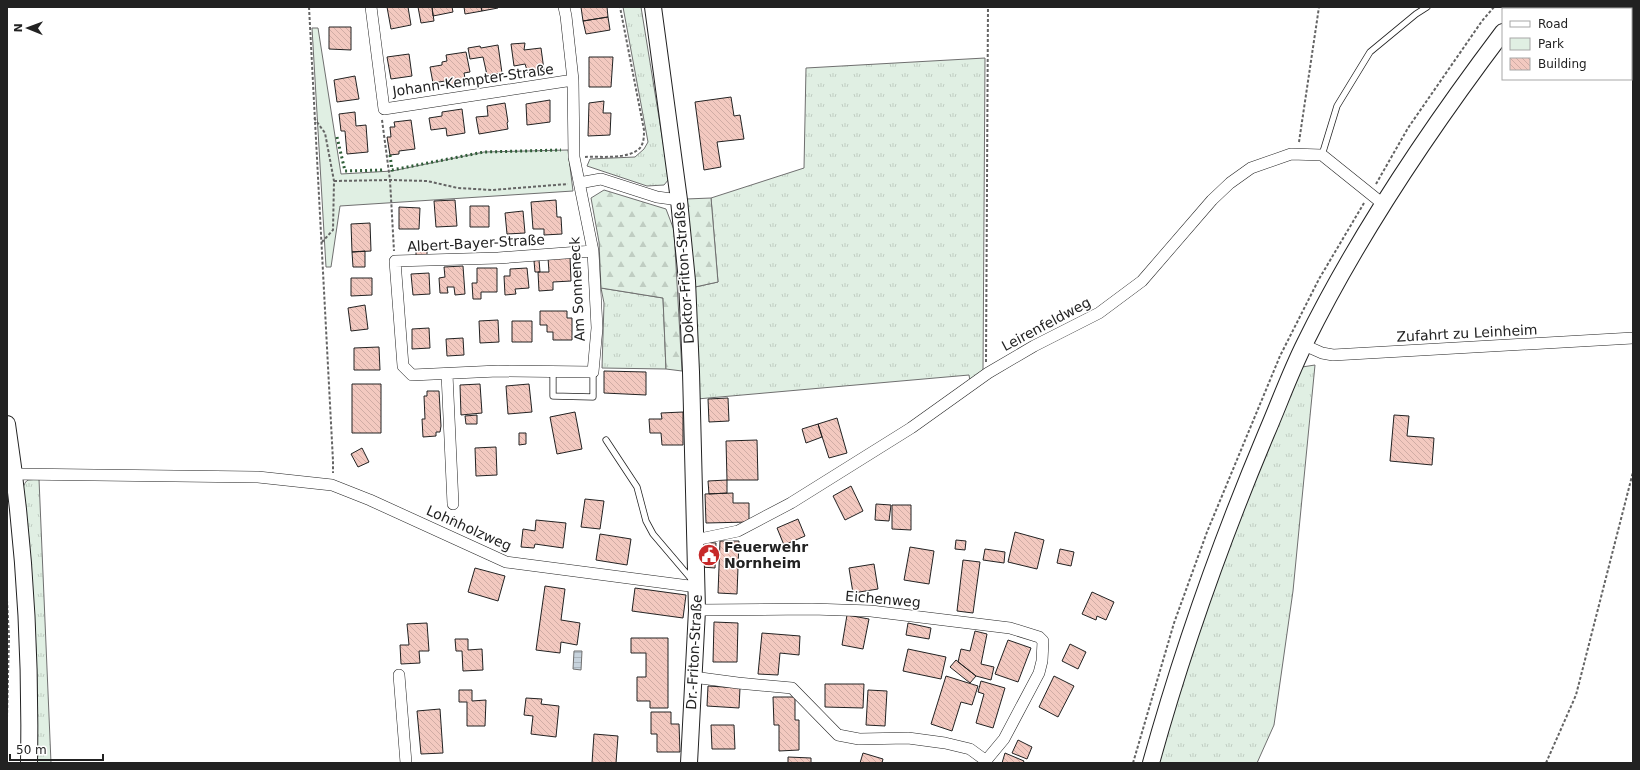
<svg xmlns="http://www.w3.org/2000/svg" width="1640" height="770" viewBox="0 0 1640 770" font-family="'DejaVu Sans',sans-serif">
<defs>
<pattern id="grass-tufts" width="24" height="20" patternUnits="userSpaceOnUse"><rect width="24" height="20" fill="#e0efe3"/><path d="M3 7l-1-3M5 7V3M7 7l1-3M15 17l-1-3M17 17v-4M19 17l1-3" fill="none" stroke="#c0cdc2"/></pattern>
<pattern id="forest-firs" width="22" height="20" patternUnits="userSpaceOnUse"><rect width="22" height="20" fill="#e0efe3"/><path d="M5 1l3.5 6h-7zM16 11l3.5 6h-7z" fill="#c0cdc2"/></pattern>
<pattern id="water-rules" width="6" height="5" patternUnits="userSpaceOnUse"><rect width="6" height="5" fill="#c7d3dd"/><path d="M0 2.5h6" fill="none" stroke="#abb5bd"/></pattern>
<pattern id="building-back-hatch" width="6" height="6" patternUnits="userSpaceOnUse"><rect width="6" height="6" fill="#f3c9c0"/><path d="M-1 5l2 2M0 0l6 6M5-1l2 2" fill="none" stroke="#d0aca5"/></pattern>
</defs>
<rect width="100%" height="100%" fill="#fff"/>
<!-- grass -->
<path fill="url(#grass-tufts)" stroke="#6f6f6f" d="M623,7h18l28,172 -5,6 -17,1 -60,-20 3,-7 45,-2 9,-8 4,-7z
M985,58l-2,314 -13,9 -1,-6 -272,24 -2,-112 23,-5 -7,-84 93,-30 2,-100z
M601,288l62,10 3,71 -64,-1 2,-65z
M1315,365l-22,226 -19,134 -17,38h-99l20,-69 63,-186 61,-141z
M39,479l12,284h-14c2,-74 -2,-147 -8,-221 0,-10 -8,-52 -5,-57 1,-2 2,-4 4,-5z"/>
<!-- forest -->
<path fill="url(#forest-firs)" stroke="#6f6f6f" d="M604,190l62,19 8,21 8,141 -16,-2 -3,-71 -62,-10 -2,-46 -8,-44z
M711,198l7,84 -23,5 -9,-88z"/>
<!-- green -->
<path fill="#e0efe3" stroke="#6f6f6f" d="M312,28h6l23,146 51,-3 92,-19 84,-2 5,41 -233,15 -9,61h-5z"/>
<!-- water -->
<path fill="url(#water-rules)" stroke="#6f6f6f" d="M574,651h8l-1,19 -8,-1z"/>
<!-- building -->
<path fill="url(#building-back-hatch)" stroke="#222" d="M387,7h21l3,18 -20,4z
M418,7h14l2,14 -13,2z
M432,7h20l1,5 -20,4z
M464,7h17l1,4 -17,3z
M481,7h17v1l-16,3z
M581,7h26l1,10 -25,4z
M608,17l2,13 -24,4 -3,-13z
M329,27h22v23l-22,-1z
M525,43l-1,7 17,-2 3,22 -16,3 -3,-9 -11,2 -3,-22z
M498,45l4,28 -15,2 -4,-18 -13,2 -2,-11 12,-2 1,2z
M466,52l4,20 -6,1 2,10 -20,3 -1,-5 -12,2 -3,-16 12,-2v-3l5,-1 -1,-6z
M409,54l3,22 -21,3 -4,-22z
M589,57h24l-2,30h-22z
M355,76l4,23 -22,3 -3,-22z
M731,97l3,19 6,-1 4,24 -27,3 4,25 -17,3 -9,-68z
M550,100v22l-23,3 -1,-21z
M604,101l-1,12h8l-1,22 -22,1 1,-33z
M505,103l3,19 -1,1 1,6 -29,5 -3,-17 12,-1 -1,-10z
M462,109l3,24 -18,3 -1,-8 -15,2 -2,-12 13,-2v-4z
M355,112l1,14 10,-1 2,27 -21,2 -2,-23h-4l-2,-17z
M411,120l4,29 -16,2v3l-9,1 -3,-18h4l-1,-10h5l-1,-5z
M455,200l2,26 -21,1 -2,-26z
M556,200l1,17h4l1,17 -18,1v-6h-11l-2,-27z
M470,206h19v21h-19z
M399,207l21,1 -1,21h-20z
M523,211l2,22 -18,1 -2,-21z
M370,223l1,28 -19,1 -1,-28z
M427,250v7h-11v-6z
M365,251v16h-12l-1,-15z
M570,257l1,24 -18,1v8l-14,1 -1,-19h11l-1,-14z
M539,260l1,12h-5l-1,-11z
M463,266l2,28 -10,1 -1,-8h-7l1,6h-8l-1,-15 6,-1 -1,-10z
M477,268h20v24h-16v7h-8l-1,-16h5z
M527,268l2,20 -14,1 1,5 -11,1 -1,-19h6v-7z
M429,273l1,21 -17,1 -2,-21z
M351,278h21v17l-21,1z
M365,305l3,24 -17,2 -3,-23z
M540,311h27v7h5v22h-19v-8h-6v-7h-7z
M498,320l1,22 -19,1 -1,-22z
M512,321h20v21h-20z
M429,328l1,20 -18,1v-20z
M463,338l1,17 -17,1 -1,-17z
M379,347l1,23h-26v-22z
M604,371l42,1v23l-42,-2z
M352,384h29v49h-29z
M480,384l2,29 -21,2 -1,-30z
M529,384l3,28 -24,2 -2,-28z
M427,391h12l2,35 -1,6h-4v4l-13,1 -1,-18h3l-1,-23h3z
M728,398l1,23 -20,1 -1,-23z
M575,412l7,37 -25,5 -7,-37z
M683,412v33h-21l-1,-12h-11l-1,-14h13l-1,-6z
M477,415v9h-11l-1,-8z
M1394,415l15,1 -2,20 27,2 -2,27 -42,-4z
M837,418l10,35 -18,5 -11,-34z
M818,424l4,13 -16,6 -4,-14z
M519,433h7v11l-7,1z
M757,440l1,40h-31l-1,-39z
M496,447l1,28 -21,1 -1,-28z
M362,448l7,14 -11,5 -7,-13z
M727,480v13l-18,1 -1,-13z
M851,486l12,25 -18,9 -12,-24z
M733,493v10h16v19l-43,1 -1,-29z
M585,499l19,2 -4,28 -19,-2z
M876,504l15,1 -2,16 -14,-1z
M892,505h19v25l-19,-1z
M798,519l7,17 -21,9 -7,-17z
M536,520l30,3 -3,25 -28,-4 -1,4 -13,-1 2,-18 12,2z
M1015,532l29,8 -7,29 -29,-7z
M600,534l31,5 -4,26 -31,-5z
M956,540l10,1 -1,9 -10,-1z
M720,541h19l-2,53 -19,-1z
M703,542l13,1 -1,25 -13,-1z
M910,547l24,4 -5,33 -25,-4z
M985,549l20,3 -1,11 -21,-3z
M1060,549l14,3 -3,14 -14,-3z
M963,560l17,2 -7,51 -16,-2z
M874,564l4,25 -25,4 -4,-25z
M475,568l30,8 -7,25 -30,-9z
M545,586l20,3 -4,31 19,3 -3,22 -16,-3 -1,11 -24,-3z
M635,588l51,7 -3,23 -51,-7z
M1092,592l22,10 -8,18 -9,-4 -1,4 -14,-6z
M847,615l22,4 -6,30 -21,-4z
M714,622l24,1 -1,39h-24z
M427,623l2,28h-10l1,12 -19,1 -1,-19h9l-2,-21z
M908,623l23,5 -2,11 -23,-4z
M975,631l12,3 -6,30 13,3 -3,13 -15,-4 -18,-14 3,-13 9,2z
M762,633l38,3 -1,19 -19,-2 -2,22 -20,-1z
M631,638h37v70h-18v-7h-13v-24h9v-24h-15z
M455,639h13v11l14,-1 1,21 -20,1 -1,-20h-6z
M1008,640l23,8 -13,34 -23,-8z
M1070,644l16,8 -8,17 -16,-8z
M908,649l38,8 -5,22 -38,-8z
M956,660l20,16 -6,7 -20,-16z
M946,676l32,10 -6,19 -11,-3 -9,29 -21,-7z
M1054,676l20,10 -16,31 -19,-10z
M981,681l24,7 -12,40 -17,-5 8,-29 -6,-2z
M825,684h39l-1,24 -38,-1z
M708,686l32,2 -1,20 -32,-2z
M459,690h13v11l14,-1 -1,26h-18v-24h-8z
M868,690l19,1 -2,35 -19,-1z
M773,697h22v23h4v30l-20,1v-26h-5z
M526,698l16,1 -1,5 18,2 -3,31 -25,-3 2,-18 -9,-1z
M440,709l3,44 -22,1 -4,-43z
M651,712h20v12h8l1,28h-23v-18h-6z
M711,725h23l1,24h-23z
M594,734l24,2 -2,27h-24z
M1018,740l14,7 -5,12 -15,-6z
M863,753l20,6 -1,4h-22z
M1005,753l19,8 -1,2h-21z
M788,757l23,1v5h-23z"/>
<g fill="none" stroke-linecap="round" stroke-linejoin="round">
<!-- lane casing -->
<g stroke="#222" stroke-width="7">
<path id="lane" d="M1322,155l15,-49 33,-54 46,-38 11,-7
M553,371v25l40,1v-25
M606,440l31,47 9,34 7,13 40,47"/>
</g>
<!-- street casing -->
<g stroke="#222" stroke-width="12">
<path id="street" d="M371,7l13,102 189,-29
M564,7l2,9 7,64 1,77 19,94 4,77 -4,44 -95,-1 -86,4 -9,-9 -8,-105 103,-3 95,-7
M579,183l22,-4 56,18 22,3
M1304,345l18,8 11,2 300,-17
M447,374l6,130
M14,474l244,3 74,8 38,15 136,62 191,25
M695,540l43,-9 53,-28 120,-75 77,-55 46,-27 65,-33 43,-32 70,-81 18,-17 21,-15 40,-14 31,1 61,49
M697,610l115,-1 59,2 139,17 29,9 4,4 -1,20 -3,12 -35,66 -20,24
M399,675l7,88
M693,677l45,6 54,5 46,47 21,4 49,-1 37,5 25,6 15,11"/>
</g>
<!-- secondary casing -->
<g stroke="#222" stroke-width="18">
<path id="secondary" d="M653,7l26,193 8,81 4,91 6,238 -8,153
M1520,9l2,-2
M7,424c17,112 24,226 22,339
M1151,763c31,-112 70,-222 115,-329 13,-30 24,-61 39,-91 54,-110 124,-213 198,-311"/>
</g>
<!-- path -->
<path stroke="#646464" stroke-width="2" stroke-dasharray="3 2" stroke-linecap="butt" d="M309,7l24,454v12
M314,118l11,15 9,48 -1,49 -11,12
M382,120l8,60 4,71
M1299,142l20,-135
M585,157c16,-1 43,3 55,-9 4,-5 4,-12 4,-18l-24,-123
M334,181l56,-1 37,1 31,7 34,2 76,-6
M1376,184l32,-56 74,-107 12,-14
M986,362l2,-355
M454,516l1,9
M7,600l2,37 -2,81
M1133,763l41,-140 33,-91 73,-176 39,-77 45,-76
M1546,763l30,-68 57,-223"/>
<!-- lane -->
<use href="#lane" stroke="#fff" stroke-width="5.5"/>
<!-- street -->
<use href="#street" stroke="#fff" stroke-width="11"/>
<!-- secondary -->
<use href="#secondary" stroke="#fff" stroke-width="16"/>
<!-- hedge -->
<path stroke="#2f5e38" stroke-width="3" stroke-dasharray="2 3" stroke-linecap="butt" d="M337,137l8,34 39,-1
M390,155l2,15 92,-18 77,-2"/>
</g>
<!-- icons -->
<defs>
<g id="civic-disc" transform="scale(1.15)"><circle r="9.5" fill="#c62828" stroke="#fff"/><path d="M-.6-6.5H3V-4.5H.6V-3L4-1V1h2V6H-6V1h2V-1L-.6-3ZM-1.2 2.5V6h2.4V2.5Z" fill="#fff"/></g>
</defs>
<g fill-rule="evenodd">
<use href="#civic-disc" x="709" y="555"/>
</g>
<g text-anchor="middle" stroke-width="3" stroke-linejoin="round" paint-order="stroke">
<!-- street labels -->
<g font-size="14" fill="#222" stroke="#fff">
<text transform="translate(473 80) rotate(-8)" y="5">Johann-Kempter-Straße</text>
<text transform="translate(476 243) rotate(-3)" y="5">Albert-Bayer-Straße</text>
<text transform="translate(684 273) rotate(-94)" y="5">Doktor-Friton-Straße</text>
<text transform="translate(577 289) rotate(-93)" y="5">Am Sonneneck</text>
<text transform="translate(1046 324) rotate(-28)" y="5">Leirenfeldweg</text>
<text transform="translate(1467 333) rotate(-3)" y="5">Zufahrt zu Leinheim</text>
<text transform="translate(469 528) rotate(24)" y="5">Lohnholzweg</text>
<text transform="translate(883 599) rotate(5)" y="5">Eichenweg</text>
<text transform="translate(694 652) rotate(-87)" y="5">Dr.-Friton-Straße</text>
</g>
<!-- poi labels -->
<g font-size="14" font-weight="bold" fill="#222" stroke="#fff" text-anchor="start">
<text x="724" y="552">Feuerwehr<tspan x="724" dy="16">Nornheim</tspan></text>
</g>
</g>
<!-- border -->
<rect width="1640" height="770" fill="none" stroke="#222222" stroke-width="16"/>
<!-- legend -->
<rect x="1502" y="8" width="130" height="72" fill="#ffffff" stroke="#a7a7a7"/>
<rect x="1510" y="21" width="20" height="6" fill="#ffffff" stroke="#a7a7a7"/>
<text x="1538" y="28" font-size="12" fill="#222222">Road</text>
<rect x="1510" y="38" width="20" height="12" fill="#e0efe3" stroke="#a7a7a7"/>
<text x="1538" y="48" font-size="12" fill="#222222">Park</text>
<rect x="1510" y="58" width="20" height="12" fill="url(#building-back-hatch)" stroke="#a7a7a7"/>
<text x="1538" y="68" font-size="12" fill="#222222">Building</text>
<!-- north arrow -->
<g transform="translate(28 28) rotate(271)" stroke="#ffffff" stroke-width="3" paint-order="stroke">
<path d="M0-3L7 15L0 10L-7 15Z" fill="#222222"/>
<text y="-6" font-size="11" font-weight="bold" text-anchor="middle" fill="#222222">N</text>
</g>
<!-- scale -->
<path d="M10 754v6h93v-6" fill="none" stroke="#222222" stroke-width="2"/>
<text x="16" y="754" font-size="12" fill="#222222" stroke="#ffffff" stroke-width="3" paint-order="stroke">50 m</text>
</svg>
